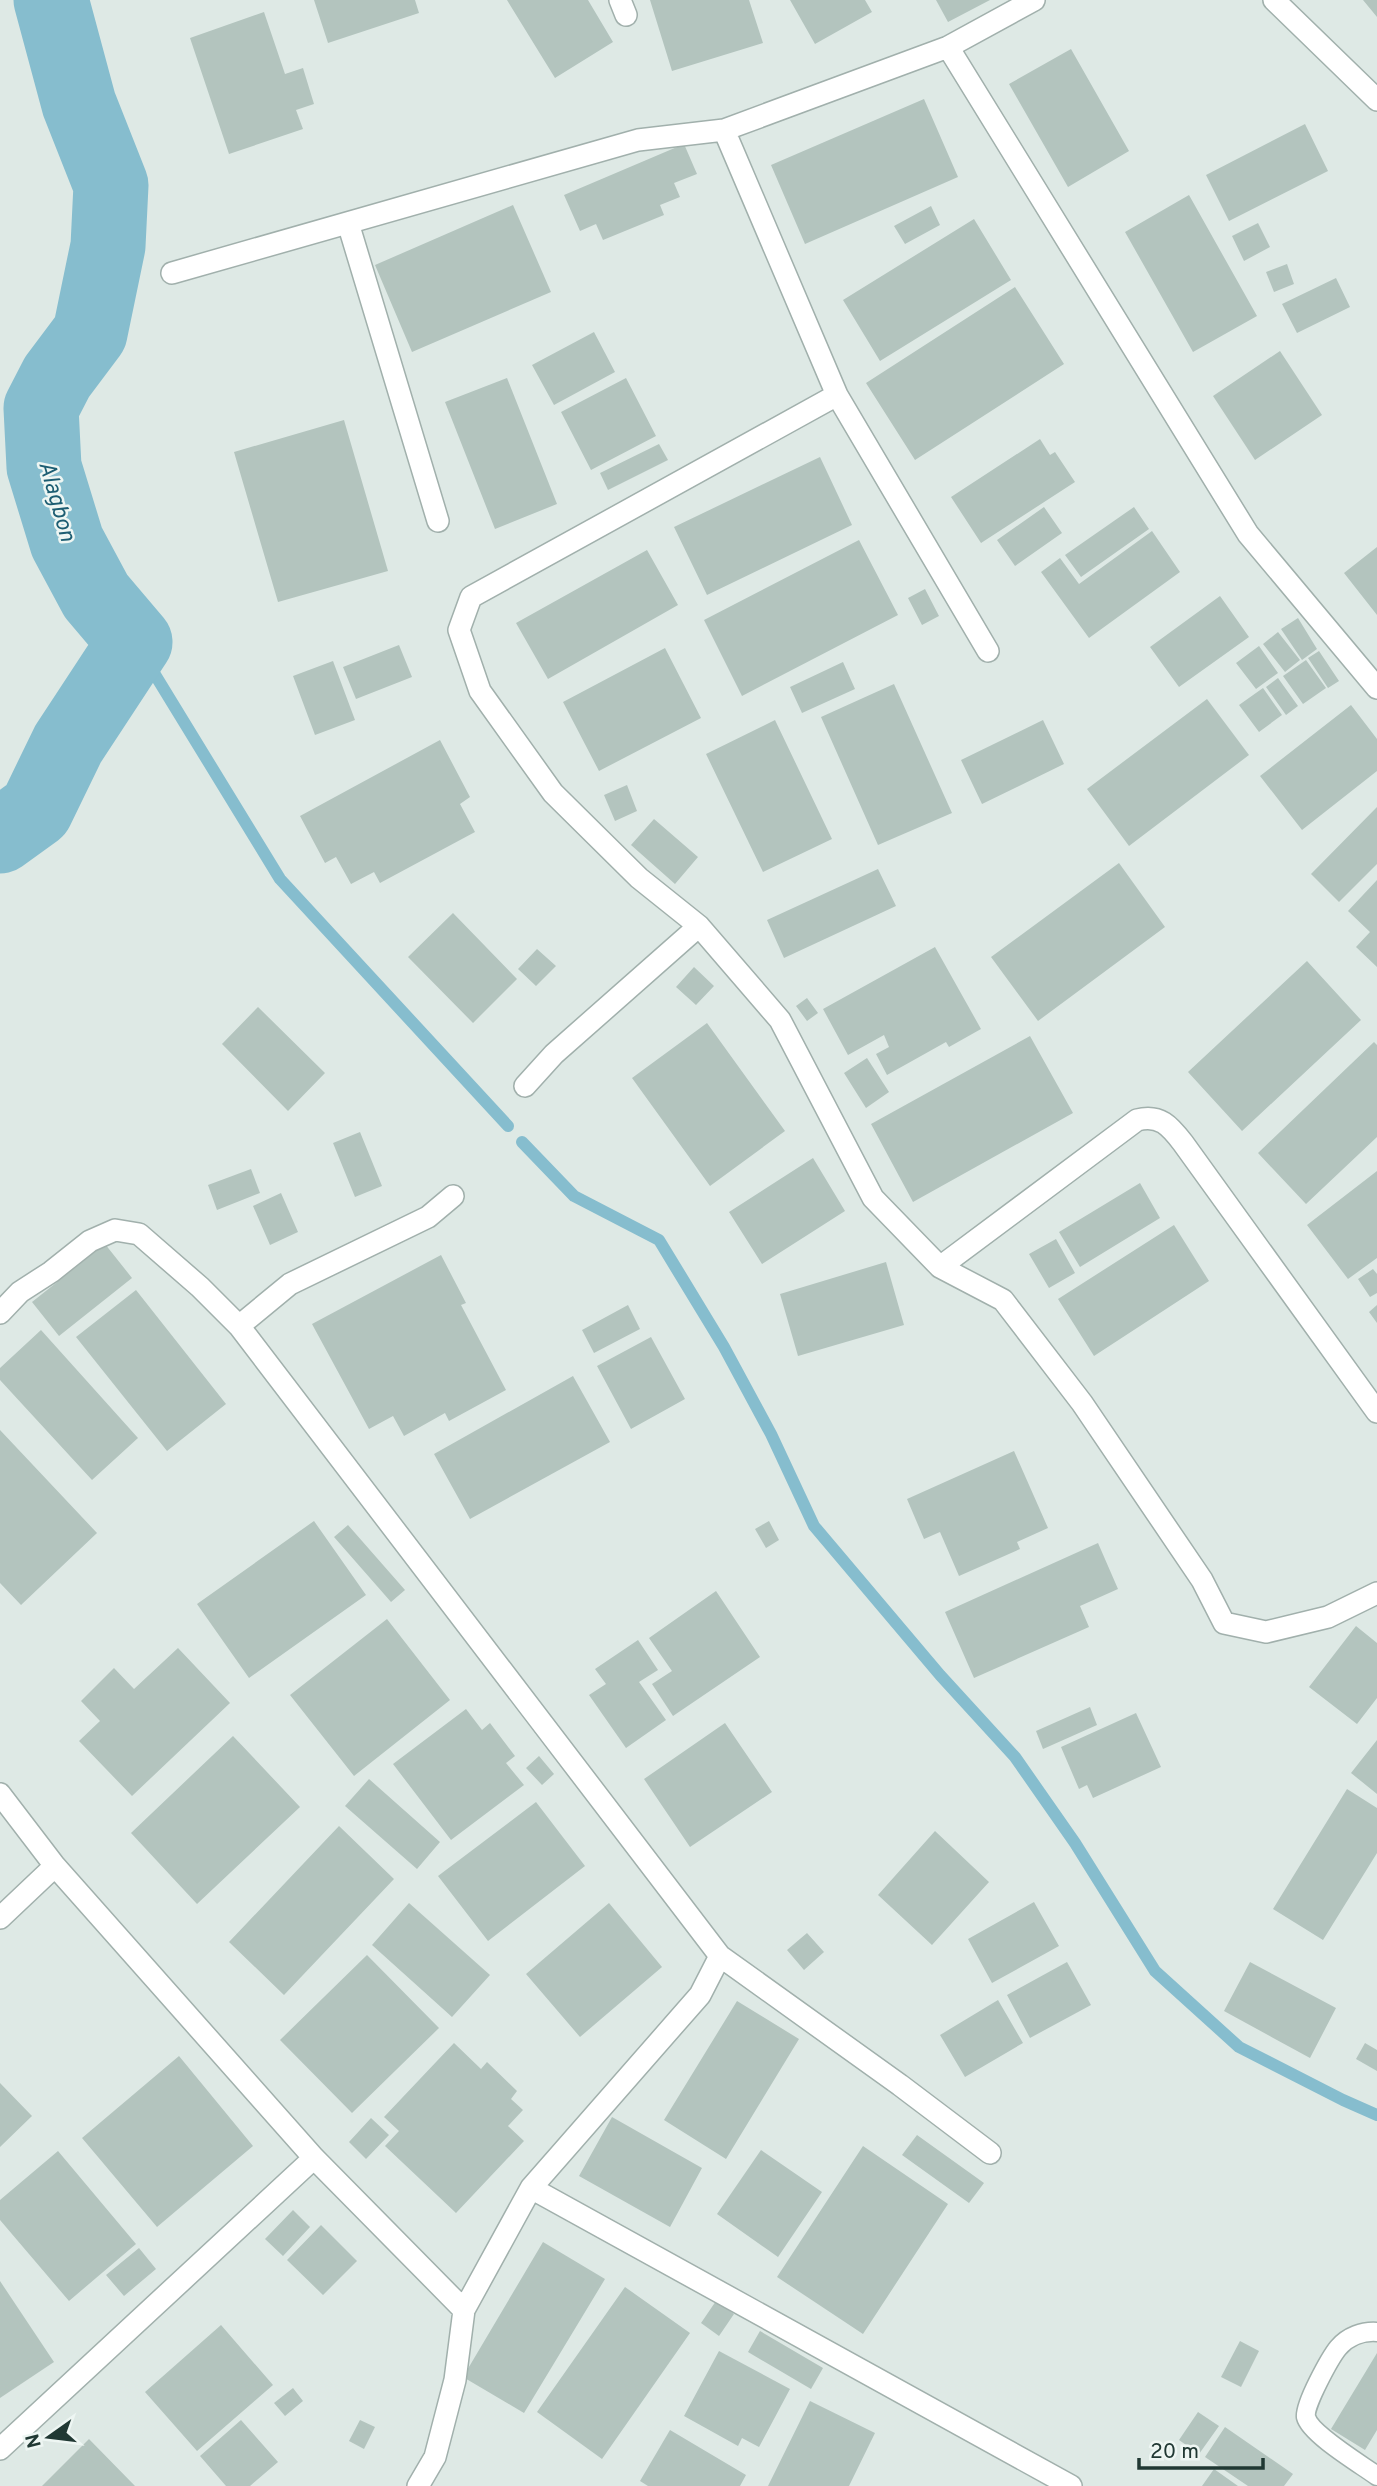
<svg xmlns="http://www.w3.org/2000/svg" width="1377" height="2486" viewBox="0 0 1377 2486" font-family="Overpass,sans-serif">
<rect width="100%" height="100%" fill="#dee9e5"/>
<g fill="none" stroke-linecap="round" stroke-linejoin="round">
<!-- stream -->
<path stroke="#86bdce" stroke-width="12" d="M135,642l145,237 228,247
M522,1142l52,54 85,44 65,107 47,87 43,92 126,149 75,82 60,86 80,128 84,76 104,53 34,15"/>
<!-- river -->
<path stroke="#86bdce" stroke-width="75" d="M0,836l36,-26 32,-66 67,-102 -39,-46 -29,-54 -23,-75 -3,-59 16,-31 33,-44 18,-87 3,-61 -32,-81 -28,-104"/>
</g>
<!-- building -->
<path fill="#b3c4be" d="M314,0h101l4,13 -91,30z
M507,0h81l25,42 -58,36z
M650,0h99l14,43 -91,28z
M790,0h75l7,12 -57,32z
M936,0h54l-42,22z
M1363,0h14v17z
M264,12l21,62 18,-6 11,36 -18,6 7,19 -74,25 -39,-116z
M1071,49l58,102 -61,36 -59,-103z
M924,99l34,78 -153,67 -34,-79z
M1305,124l23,47 -99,50 -23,-46z
M684,144l13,30 -23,9 6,14 -20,8 4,10 -61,25 -7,-16 -16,7 -16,-36z
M1189,195l68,121 -64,36 -68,-120z
M513,205l38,87 -139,60 -37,-87z
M931,206l9,19 -35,19 -11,-18z
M974,219l37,61 -131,81 -37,-61z
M1258,223l12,24 -26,14 -12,-25z
M1287,264l7,20 -20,8 -8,-20z
M1336,278l14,29 -53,26 -15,-29z
M1015,287l49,77 -149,96 -49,-77z
M594,332l21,40 -61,33 -22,-40z
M1280,351l42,64 -67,45 -42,-64z
M507,378l50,126 -62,25 -50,-127z
M626,378l30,58 -65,34 -30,-58z
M344,420l44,151 -110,31 -44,-150z
M1040,439l10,16 5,-3 20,30 -94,61 -30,-46z
M659,444l9,16 -60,30 -8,-17z
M820,457l32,68 -145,70 -33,-68z
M1044,507l18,26 -47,33 -18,-26z
M1134,507l15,22 -68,48 -16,-22z
M1152,531l28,41 -91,66 -48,-66 19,-14 19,26z
M859,540l39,75 -156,81 -38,-76z
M1377,547v68l-33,-42z
M647,550l31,55 -130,74 -32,-56z
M925,589l14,27 -17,9 -14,-27z
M1220,596l29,41 -70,50 -29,-40z
M1298,618l19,31 -15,11 -21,-31z
M1278,632l22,28 -15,12 -22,-28z
M399,645l13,32 -56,22 -13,-32z
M1259,646l19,27 -22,16 -20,-26z
M665,648l36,70 -102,53 -36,-69z
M1319,651l20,30 -11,7 -20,-30z
M1306,660l20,28 -23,16 -20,-28z
M333,661l22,59 -40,15 -22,-59z
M843,662l12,27 -53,24 -12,-26z
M1278,678l20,28 -12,9 -20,-28z
M894,684l58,129 -74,32 -57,-128z
M1263,688l19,27 -23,17 -20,-27z
M1207,699l42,56 -120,91 -42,-57z
M1351,705l26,34v32l-75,59 -42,-54z
M775,720l57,119 -69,33 -57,-118z
M1043,720l21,44 -82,40 -21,-44z
M440,740l30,57 -10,7 15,28 -95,51 -6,-11 -23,12 -15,-27 -11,6 -25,-47z
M627,785l10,26 -22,10 -11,-26z
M1377,807v57l-38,38 -28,-28z
M654,819l44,38 -23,27 -44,-39z
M1119,863l46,64 -127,94 -47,-64z
M878,869l18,37 -112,52 -17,-38z
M1377,880v87l-21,-20 14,-15 -22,-21z
M453,913l64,66 -44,44 -65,-66z
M935,947l46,82 -32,18 -3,-5 -59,33 -11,-21 13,-7 -5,-12 -36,20 -25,-46z
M537,949l19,17 -20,20 -18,-17z
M1307,961l54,59 -119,111 -54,-59z
M694,967l20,19 -18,19 -20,-18z
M807,998l11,15 -11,8 -11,-15z
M258,1007l67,66 -37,38 -66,-67z
M707,1023l78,108 -75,55 -78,-108z
M1030,1036l43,77 -160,89 -42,-78z
M1374,1042l3,3v92l-71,67 -48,-51z
M867,1058l22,34 -23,16 -22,-35z
M360,1132l22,54 -27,11 -22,-54z
M813,1158l32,53 -83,53 -33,-52z
M251,1169l9,24 -43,17 -9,-25z
M1377,1171v87l-29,21 -41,-54z
M1140,1183l20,35 -80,49 -21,-35z
M281,1193l17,39 -28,13 -17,-39z
M1174,1225l35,56 -115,75 -36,-57z
M1056,1239l19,34 -26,15 -20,-34z
M105,1244l27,34 -73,58 -27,-34z
M441,1255l25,48 -5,2 45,85 -57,31 -4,-8 -41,23 -11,-20 -24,13 -57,-105z
M886,1262l18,63 -106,31 -18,-62z
M1373,1269l4,5v19l-7,4 -12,-18z
M136,1290l90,114 -59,47 -91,-114z
M628,1305l12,24 -46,24 -12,-23z
M1377,1305v18l-8,-11z
M41,1330l97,108 -46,42 -92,-100v-12z
M651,1337l34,62 -54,30 -34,-63z
M573,1376l37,66 -140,77 -36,-65z
M0,1430l97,103 -76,72 -21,-22z
M1014,1451l34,77 -31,14 3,7 -61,27 -19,-44 -16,7 -17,-40z
M314,1521l52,74 -117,83 -52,-74z
M769,1521l10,19 -13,8 -11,-19z
M348,1525l57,65 -14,12 -57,-65z
M1098,1543l20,46 -38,17 9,21 -115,51 -29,-66z
M716,1591l44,66 -87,59 -21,-32 20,-13 -23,-33z
M387,1619l63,81 -96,76 -64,-81z
M1356,1626l21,17v55l-20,26 -48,-37z
M638,1640l20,30 -19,12 27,38 -40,28 -37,-53 17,-11 -11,-15z
M178,1648l52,55 -98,93 -53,-55 21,-20 -19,-20 33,-33 20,21z
M1090,1707l7,18 -54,24 -7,-18z
M466,1709l16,21 8,-7 25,33 -9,7 18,22 -73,55 -58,-76z
M1136,1713l25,54 -68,31 -6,-13 -8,4 -18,-42z
M725,1723l47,69 -82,55 -46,-68z
M233,1736l67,71 -103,97 -66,-71z
M1377,1740v54l-26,-21z
M539,1756l15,18 -12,11 -16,-17z
M369,1779l71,63 -23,27 -72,-63z
M1347,1789l30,19v45l-54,87 -50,-31z
M536,1802l49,64 -97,75 -50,-65z
M339,1826l55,53 -110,116 -55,-53z
M935,1831l54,51 -57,63 -54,-50z
M1034,1902l25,44 -67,37 -24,-44z
M409,1903l81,72 -38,42 -80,-72z
M609,1903l53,64 -82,70 -54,-63z
M807,1933l17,19 -20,18 -17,-20z
M367,1955l72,73 -87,85 -72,-73z
M1067,1962l24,43 -61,33 -23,-43z
M1250,1962l86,46 -26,50 -86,-47z
M998,2000l25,43 -58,34 -25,-42z
M737,2001l62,38 -73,120 -62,-39z
M454,2043l27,26 6,-7 30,29 -6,8 12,11 -15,16 16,15 -68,72 -71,-67 14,-15 -15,-14z
M1365,2043l12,7v21l-21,-12z
M179,2056l74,90 -96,81 -75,-89z
M0,2083l32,33 -32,31z
M612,2117l90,51 -32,59 -91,-51z
M371,2118l18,17 -23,24 -17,-17z
M917,2135l67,48 -15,20 -67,-48z
M863,2146l85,58 -85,130 -86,-57z
M761,2150l61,42 -44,65 -61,-43z
M58,2151l78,93 -67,57 -69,-81v-20z
M293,2210l17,17 -27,29 -18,-17z
M321,2225l36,36 -34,34 -36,-35z
M543,2242l62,37 -81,134 -61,-36z
M139,2248l17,21 -32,27 -18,-21z
M0,2281l54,81 -54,36z
M625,2287l65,46 -88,126 -65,-47z
M716,2301l18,13 -15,22 -18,-13z
M221,2325l52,60 -76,66 -52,-59z
M760,2331l63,37 -12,21 -63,-37z
M1240,2341l19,10 -18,36 -20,-10z
M719,2351l71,38 -31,58 -17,-9 -4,8 -54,-30z
M1377,2353v77l-12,20 -34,-21z
M293,2388l10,13 -18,15 -11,-13z
M810,2401l65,32 -26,53h-81z
M1198,2412l21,14 -20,28 -20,-14z
M241,2420l37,42 -28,24h-24l-26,-30z
M360,2420l15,7 -11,22 -15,-8z
M1225,2427l68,47 -9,12h-36l-43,-29z
M670,2430l76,45 -6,11h-92l-8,-5z
M89,2439l46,47h-93z
M1214,2469l24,17h-36z"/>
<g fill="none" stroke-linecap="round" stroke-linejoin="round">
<!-- lane casing -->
<g stroke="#a1b0ac" stroke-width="21">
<path id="lane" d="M1377,2332c-14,-1 -29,4 -39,16 -8,10 -34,57 -32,69 4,17 56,48 71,59"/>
</g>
<!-- street casing -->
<g stroke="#a1b0ac" stroke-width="24">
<path id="street" d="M620,0l6,15
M1274,0l103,100
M948,47l300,487 129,154
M724,130l113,265 151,256
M348,223l90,298
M172,273l466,-133 86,-10 224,-83 86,-47
M837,395l-366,202 -12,33 21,61 73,102 86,85 60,48 81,94 93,178 67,69 63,33 79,103 120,177 22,43 42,9 62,-15 49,-24
M525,1086l29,-32 145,-128
M940,1267l197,-147c23,-6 33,6 46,23l194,269
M0,1313l20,-21 31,-20 39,-31 25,-11 24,4 61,53 39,39 481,630 180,129 90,68
M239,1326l51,-42 138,-67 25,-21
M0,1794l55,72 259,292 150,152
M0,1918l55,-52
M531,2188l540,298
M0,2449l314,-291
M418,2486l17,-29 20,-77 9,-70 67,-122 169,-193 20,-39"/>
</g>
<!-- lane -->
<use href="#lane" stroke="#fff" stroke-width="18"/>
<!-- street -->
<use href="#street" stroke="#fff" stroke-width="21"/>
</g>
<g text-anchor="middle" stroke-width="5" stroke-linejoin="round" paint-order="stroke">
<!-- water labels -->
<g font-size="23" font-style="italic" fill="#1c5d72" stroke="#eef6f3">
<text transform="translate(58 501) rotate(74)" y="8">Alagbon</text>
</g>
</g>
<!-- north arrow -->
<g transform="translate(49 2437) rotate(256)" stroke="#eef6f3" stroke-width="5" paint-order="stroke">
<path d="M0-5L12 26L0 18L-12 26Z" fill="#203833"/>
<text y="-10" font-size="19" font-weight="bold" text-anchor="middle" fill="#203833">N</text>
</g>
<!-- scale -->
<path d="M1139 2458v10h124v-10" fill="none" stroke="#203833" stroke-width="3.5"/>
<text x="1150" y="2458" font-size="21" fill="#203833" stroke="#eef6f3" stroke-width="5" paint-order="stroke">20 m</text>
</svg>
